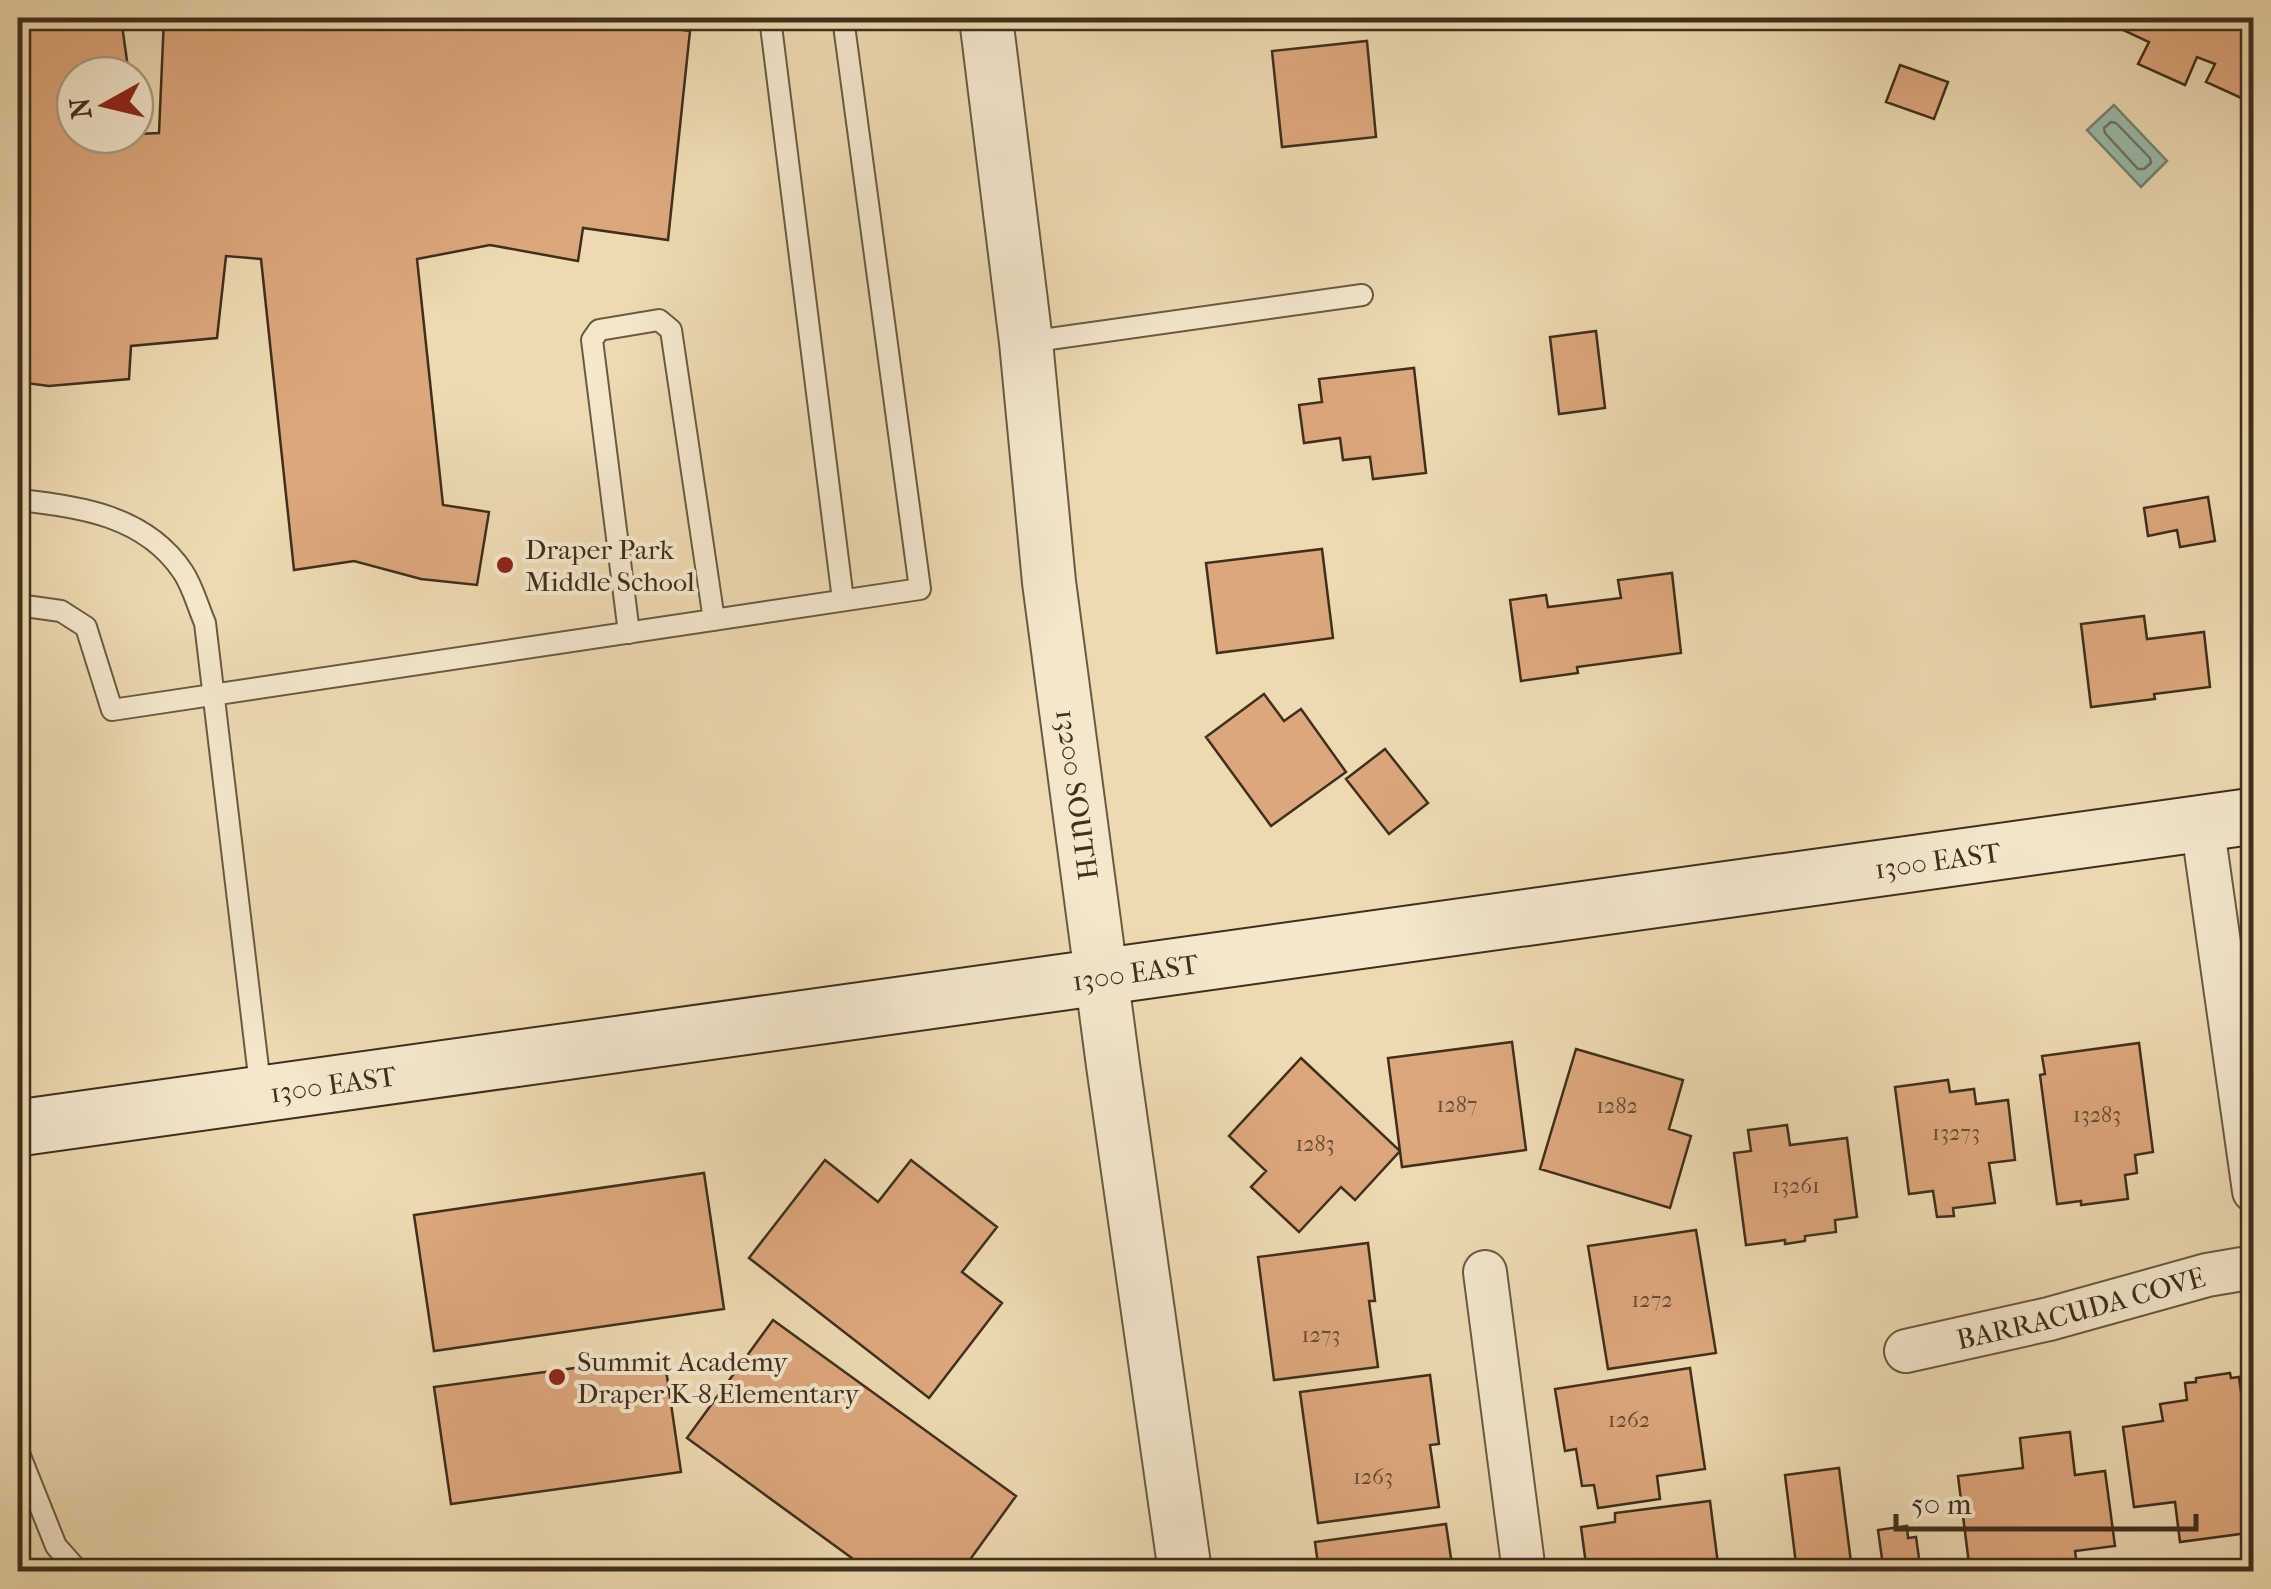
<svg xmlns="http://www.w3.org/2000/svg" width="2271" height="1589" viewBox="0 0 2271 1589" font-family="'IM FELL French Canon',serif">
<rect width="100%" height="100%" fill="#eddab1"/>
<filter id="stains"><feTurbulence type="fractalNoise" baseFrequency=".002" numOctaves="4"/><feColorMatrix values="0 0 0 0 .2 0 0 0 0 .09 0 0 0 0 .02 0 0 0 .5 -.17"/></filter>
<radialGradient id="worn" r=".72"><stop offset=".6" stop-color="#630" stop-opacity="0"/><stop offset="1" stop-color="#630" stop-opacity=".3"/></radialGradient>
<!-- water -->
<path fill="#99bbab" stroke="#758372" stroke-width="2.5" d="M2114,105l53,56 -26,26 -54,-57z"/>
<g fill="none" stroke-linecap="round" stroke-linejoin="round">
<!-- shore -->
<path stroke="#6c7564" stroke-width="2.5" d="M2111,122l5,1 34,35 1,5 -7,6h-6l-33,-36 -1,-5z"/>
</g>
<!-- building -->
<path fill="#dda77d" stroke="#3f2f1d" stroke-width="2.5" d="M18,18h103l8,57h-54v60h60v-18l2,17 22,-1 5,-115h432l94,13 -22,209 -85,-12 -5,33 -88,-16 -73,14 26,246 46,7 -12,73 -56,-6 -67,-18 -60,9 -33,-311 -35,-3 -9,82 -86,8 -2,33 -80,7 -31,-4z
M2129,18h125v71l-6,12 -42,-19 9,-18 -18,-7 -12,28 -47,-21 11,-22 -26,-12z
M1367,41l9,96 -94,10 -10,-96z
M1900,65l48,17 -14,37 -48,-17z
M1596,331l9,77 -46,6 -9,-77z
M1414,368l12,105 -53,6 -3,-22 -27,3 -3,-22 -36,5 -5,-38 23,-3 -3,-23z
M2208,497l7,44 -35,6 -3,-17 -29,6 -4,-28z
M1322,549l11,89 -116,15 -11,-90z
M1672,573l9,80 -104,14 1,6 -57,8 -11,-81 36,-5 2,12 73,-9 -3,-18z
M2144,616l3,23 57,-7 6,55 -56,7 1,5 -64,8 -10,-83z
M1264,694l20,27 17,-12 45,63 -75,54 -65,-89z
M1385,749l43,54 -39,31 -43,-55z
M1512,1042l14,108 -124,17 -14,-109z
M2139,1043l14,109 -18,3 2,18 -12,2 3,24 -47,6v-4l-24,3 -17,-129 5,-1 -3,-18z
M1576,1049l107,31 -14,49 22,7 -21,72 -130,-39z
M1301,1058l99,93 -45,49 -14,-13 -42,45 -48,-45 15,-16 -37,-35z
M1948,1080l2,12 24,-3 2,15 32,-4 7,60 -26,3 6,40 -42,5 1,8 -17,1 -4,-26 -24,3 -14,-107z
M1787,1125l3,20 57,-7 10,79 -22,3 1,12 -31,4v5l-20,3v-4l-39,5 -12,-92 17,-2 -3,-21z
M825,1160l53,42 33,-42 86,67 -35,45 40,31 -73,95 -180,-140z
M704,1173l20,136 -290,42 -20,-136z
M1696,1230l20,123 -108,16 -20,-123z
M1368,1243l7,58h-6l9,66 -104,13 -16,-123z
M773,1320l243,176 -55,76h-90l-184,-134z
M664,1356l17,116 -230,32 -17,-117z
M1690,1368l15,101 -48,7 3,23 -62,9 -4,-23 -12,1 -6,-37 -11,2 -10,-62z
M2230,1373l1,5 8,-1 5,37 10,-1v122l-6,1v-3l-68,9 -5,-40 -41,5 -11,-80 40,-6 -3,-17 27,-4 -2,-17 11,-1v-4z
M1430,1375l9,69 -9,1 9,62 -121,16 -18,-131z
M2070,1432l5,43 30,-4 10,75 -40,5 3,21h-76v-4l-32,4 -12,-96 65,-8 -3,-30z
M1839,1468l13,102 31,-4 -5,-36 29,-4 1,12 8,-1 5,35h-124l-12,-97z
M1710,1501l9,71h-132l-6,-45 34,-5v-9z
M1446,1524l7,48h-134l-4,-30z"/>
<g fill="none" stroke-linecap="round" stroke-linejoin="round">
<!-- service casing -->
<g stroke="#6a5a42" stroke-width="24">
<path id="service" d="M770,18l73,582
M1028,342l334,-47
M18,500c61,6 128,16 165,72 10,15 15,35 22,51l56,470
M18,605l43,6 25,16 26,83 808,-121 -77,-571
M629,633l-37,-293 7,-10 60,-10 12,10 43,290
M18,1451l38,95 23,26"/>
</g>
<!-- minor casing -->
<g stroke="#6a5a42" stroke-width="46">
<g id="minor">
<path d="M2202,823l52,368"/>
<path d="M1485,1272l39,300"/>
<path id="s1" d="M1906,1351l143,-32 158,-44 47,-8"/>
</g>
</g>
<!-- tertiary casing -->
<g stroke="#6a5a42" stroke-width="56">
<g id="tertiary">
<path id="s2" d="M986,18l40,324 23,240 64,483 72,507"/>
</g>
</g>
<!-- secondary casing -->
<g stroke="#3f2f1d" stroke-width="59">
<g id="secondary">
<path id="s3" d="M18,1128l2236,-312"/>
</g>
</g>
<!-- service -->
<use href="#service" stroke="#f3e7cc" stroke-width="20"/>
<!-- minor -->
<use href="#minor" stroke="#f3e7cc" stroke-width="42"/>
<!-- tertiary -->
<use href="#tertiary" stroke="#f3e7cc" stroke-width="52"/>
<!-- secondary -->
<use href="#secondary" stroke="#f3e7cc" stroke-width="55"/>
</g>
<!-- markers -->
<g fill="#8f2418" stroke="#f3e7cc" stroke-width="4">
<circle cx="505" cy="565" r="10"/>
<circle cx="557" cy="1377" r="10"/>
</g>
<g text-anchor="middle" stroke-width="8" stroke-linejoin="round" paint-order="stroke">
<!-- number labels -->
<g font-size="22" fill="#664d35">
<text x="1457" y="1112">1287</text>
<text x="1617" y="1113">1282</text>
<text x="2097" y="1122">13283</text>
<text x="1956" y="1140">13273</text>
<text x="1315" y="1151">1283</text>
<text x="1796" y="1193">13261</text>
<text x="1652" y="1307">1272</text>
<text x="1321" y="1342">1273</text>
<text x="1629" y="1427">1262</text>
<text x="1373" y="1484">1263</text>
</g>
<!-- poi labels -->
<g font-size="28" fill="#3f2f1d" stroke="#f3e7cc" text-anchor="start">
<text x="525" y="559">Draper Park<tspan x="525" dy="32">Middle School</tspan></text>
<text x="577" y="1371">Summit Academy<tspan x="577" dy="32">Draper K-8 Elementary</tspan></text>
</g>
<!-- street labels -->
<g font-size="28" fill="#3f2f1d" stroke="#f3e7cc">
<text dy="10" stroke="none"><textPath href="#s2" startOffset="782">13200 SOUTH</textPath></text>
<text dy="10" stroke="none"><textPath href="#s3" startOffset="1938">1300 EAST</textPath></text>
<text dy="10" stroke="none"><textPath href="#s3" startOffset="1128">1300 EAST</textPath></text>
<text dy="10" stroke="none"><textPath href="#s3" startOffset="318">1300 EAST</textPath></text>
<text dy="10" stroke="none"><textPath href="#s1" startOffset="180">BARRACUDA COVE</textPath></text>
</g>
</g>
<!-- margin -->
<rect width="2271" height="1589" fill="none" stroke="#eddab1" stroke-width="60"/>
<rect x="20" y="20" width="2231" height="1549" fill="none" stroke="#3f2f1d" stroke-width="5"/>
<rect x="30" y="30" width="2211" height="1529" fill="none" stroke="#3f2f1d" stroke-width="2.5"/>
<!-- north arrow -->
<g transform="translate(105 105) rotate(262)"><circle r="48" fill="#f3e7cc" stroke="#ab9d86" stroke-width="2.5"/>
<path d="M0-8L18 38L0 25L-18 38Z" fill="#8f2418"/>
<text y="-15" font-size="28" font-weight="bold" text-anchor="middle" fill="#3f2f1d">N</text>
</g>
<!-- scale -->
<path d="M1896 1514v15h300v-15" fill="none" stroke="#3f2f1d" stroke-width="5"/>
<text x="1911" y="1514" font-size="30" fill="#3f2f1d" stroke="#f3e7cc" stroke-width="8" paint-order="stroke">50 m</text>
<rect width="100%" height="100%" filter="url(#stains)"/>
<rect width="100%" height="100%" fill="url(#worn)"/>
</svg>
